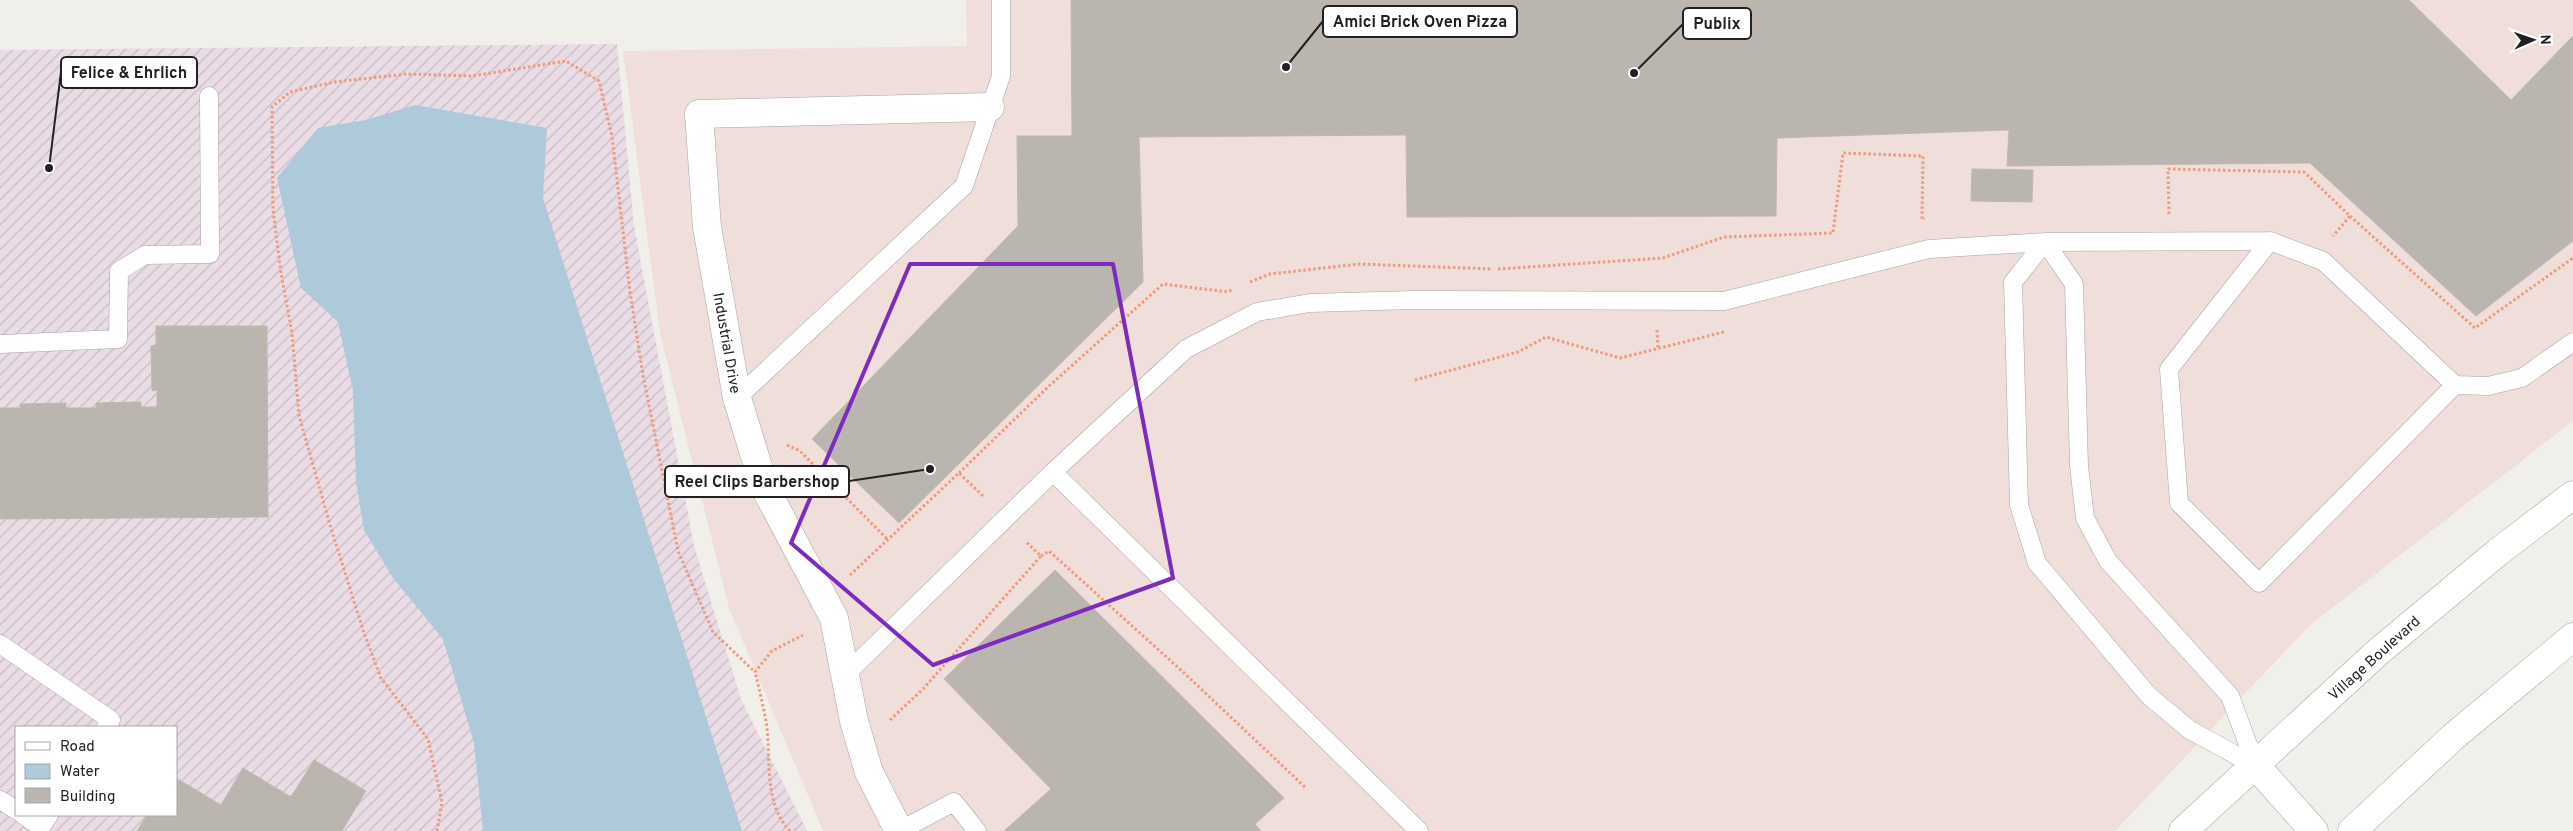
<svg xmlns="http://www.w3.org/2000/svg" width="2573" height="831" viewBox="0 0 2573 831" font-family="Overpass,sans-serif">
<defs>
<pattern id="industrial-furrows" width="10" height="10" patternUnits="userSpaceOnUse" patternTransform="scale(1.25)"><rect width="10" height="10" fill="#e9dce5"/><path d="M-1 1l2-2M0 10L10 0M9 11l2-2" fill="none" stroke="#c8bcc4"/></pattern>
</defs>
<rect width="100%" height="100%" fill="#f1efe9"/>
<!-- commercial -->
<path fill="#efdeda" d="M966,0h1607v421l-263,204 -195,206h-1292l-94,-223 -69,-275 -37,-282 344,-5z"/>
<!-- industrial -->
<path fill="url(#industrial-furrows)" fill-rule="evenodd" d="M617,44l17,182 60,320 47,153 66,132h-807v-781zM16,727h160v88h-160z"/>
<!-- water -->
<path fill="#aec9da" d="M415,105l132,23 -4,70 199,633h-259l-9,-88 -31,-104 -50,-61 -29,-48 -8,-48 -3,-91 -15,-69 -37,-34 -24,-110 41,-50 48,-8z"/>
<!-- building -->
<path fill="#bab6af" stroke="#c1b9ad" d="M1071,0h1338l102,100 62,-64v205l-97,75 -166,-153 -303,3 2,-36 -232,8 -1,78 -369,1 -1,-82 -267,2 4,145 -244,241 -87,-84 206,-213 -1,-90h55z
M1972,169l61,1 -1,32 -61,-1z
M156,326h111l1,191 -268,2v-111h21l-1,-4 46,-1v5h30v-5l45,-1v5h16v-17l-5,1 -1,-45 5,-1z
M1055,570l229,228 -29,26 6,7h-257l47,-42 -107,-110z
M314,760l52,31 -24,40h-205l10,-16h29v-37l45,27 22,-37 48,29z"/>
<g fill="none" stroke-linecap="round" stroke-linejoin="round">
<!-- service casing -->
<g stroke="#a5a5a5" stroke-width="19">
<path id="service" d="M2270,241l-101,128 10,134 80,80 196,-198
M2045,242l29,42 5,182 6,52 23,43 122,135 26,70 -66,-36 -41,-34 -112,-133 -18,-58 -6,-223z
M0,344l118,-5 1,-68 26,-16 65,-1 -1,-158
M737,398l227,-212 37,-110v-76
M1053,472l366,359
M0,644l111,76 -5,7
M845,675l208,-203 133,-123 71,-37 53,-9 104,-3 310,1 205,-52 116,-7 225,-1 53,20 132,124 33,1 34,-8 51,-36
M0,800l16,10
M23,815l18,12 8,-12
M899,831l55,-29 23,29"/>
</g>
<!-- minor casing -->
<g stroke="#a5a5a5" stroke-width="29">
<path id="minor" d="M2256,766l58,65
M899,831l-30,-59 -15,-51 -20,-103 -70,-132 -27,-88 -30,-171 -8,-113 291,-7"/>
</g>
<!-- tertiary casing -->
<g stroke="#a5a5a5" stroke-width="29">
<path id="tertiary" d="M2183,831l195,-179 120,-100 75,-57
M2352,831l101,-94 120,-100"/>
</g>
<!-- path -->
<path stroke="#ee9a7d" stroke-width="3" stroke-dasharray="2.5 2.5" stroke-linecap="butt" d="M2169,214l-1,-45 136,3 46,44 -17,20
M2350,216l125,112 98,-70
M1498,269l165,-11 61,-21 109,-4 10,-80 80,3 -1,63h3
M1250,282l20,-8 89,-10 133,5
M1657,330l1,18
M1415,380l103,-28 28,-15 74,21 104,-26
M787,445l13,6 88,89
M959,473l89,-86 115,-103 65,8 5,-3
M1041,556l8,-5 133,120 124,117
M850,575l109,-102 24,23
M890,720l33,-31 118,-133 -15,-14
M437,831l5,-29 -14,-63 -47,-61 -17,-45 -34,-108 -31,-110 -7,-82 -11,-60 -8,-63 -1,-103 18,-15 44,-10 73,-8 65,2 94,-15 33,20 13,55 18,156 13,83 35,176 35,81 42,40
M790,831c-28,-29 -18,-75 -24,-110 -3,-16 -7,-33 -11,-49l17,-21 31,-16"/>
<!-- service -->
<use href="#service" stroke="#fff" stroke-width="18"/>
<!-- minor -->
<use href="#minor" stroke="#fff" stroke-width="28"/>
<!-- tertiary -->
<use href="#tertiary" stroke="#fff" stroke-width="28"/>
</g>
<!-- marked area -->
<path fill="none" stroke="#7b2cbf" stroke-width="4" stroke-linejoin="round" d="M910,264h203l60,314 -240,87 -142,-122z"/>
<g text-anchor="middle" stroke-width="4" stroke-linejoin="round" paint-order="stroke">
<!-- street labels -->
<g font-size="15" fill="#212121" stroke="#fff">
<text transform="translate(727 343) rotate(80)" y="5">Industrial Drive</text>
<text transform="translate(2374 658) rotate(-42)" y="5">Village Boulevard</text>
</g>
</g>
<!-- callouts -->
<path fill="none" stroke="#212121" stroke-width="2" d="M1286 67L1323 21M1634 73L1683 24M49 168L61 72M930 469L849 481"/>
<g fill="#212121" stroke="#fff" stroke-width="2">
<circle cx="1286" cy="67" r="5"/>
<circle cx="1634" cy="73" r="5"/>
<circle cx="49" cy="168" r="5"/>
<circle cx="930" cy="469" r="5"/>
</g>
<g fill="#fff" stroke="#212121" stroke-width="2">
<rect x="1323" y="6" width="194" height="31" rx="5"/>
<rect x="1683" y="8" width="68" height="31" rx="5"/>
<rect x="61" y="57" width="136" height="31" rx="5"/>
<rect x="665" y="466" width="184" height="31" rx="5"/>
</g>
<g font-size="16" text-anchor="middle" font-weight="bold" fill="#212121">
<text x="1420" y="27">Amici Brick Oven Pizza</text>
<text x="1717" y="29">Publix</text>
<text x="129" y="78">Felice &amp; Ehrlich</text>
<text x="757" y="487">Reel Clips Barbershop</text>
</g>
<!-- legend -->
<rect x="15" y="726" width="162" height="90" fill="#ffffff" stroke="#a6a6a6"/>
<rect x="25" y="742" width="25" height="8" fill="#ffffff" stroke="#a6a6a6"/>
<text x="60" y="751" font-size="15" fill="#212121">Road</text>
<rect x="25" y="764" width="25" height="15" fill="#aec9da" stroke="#a6a6a6"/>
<text x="60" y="776" font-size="15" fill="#212121">Water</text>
<rect x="25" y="788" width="25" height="15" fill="#bab6af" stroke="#a6a6a6"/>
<text x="60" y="801" font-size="15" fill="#212121">Building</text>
<!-- north arrow -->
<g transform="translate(2533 40) rotate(88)" stroke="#ffffff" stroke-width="4" paint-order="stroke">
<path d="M0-4L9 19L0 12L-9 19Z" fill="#212121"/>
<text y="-8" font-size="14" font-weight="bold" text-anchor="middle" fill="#212121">N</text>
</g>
</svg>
